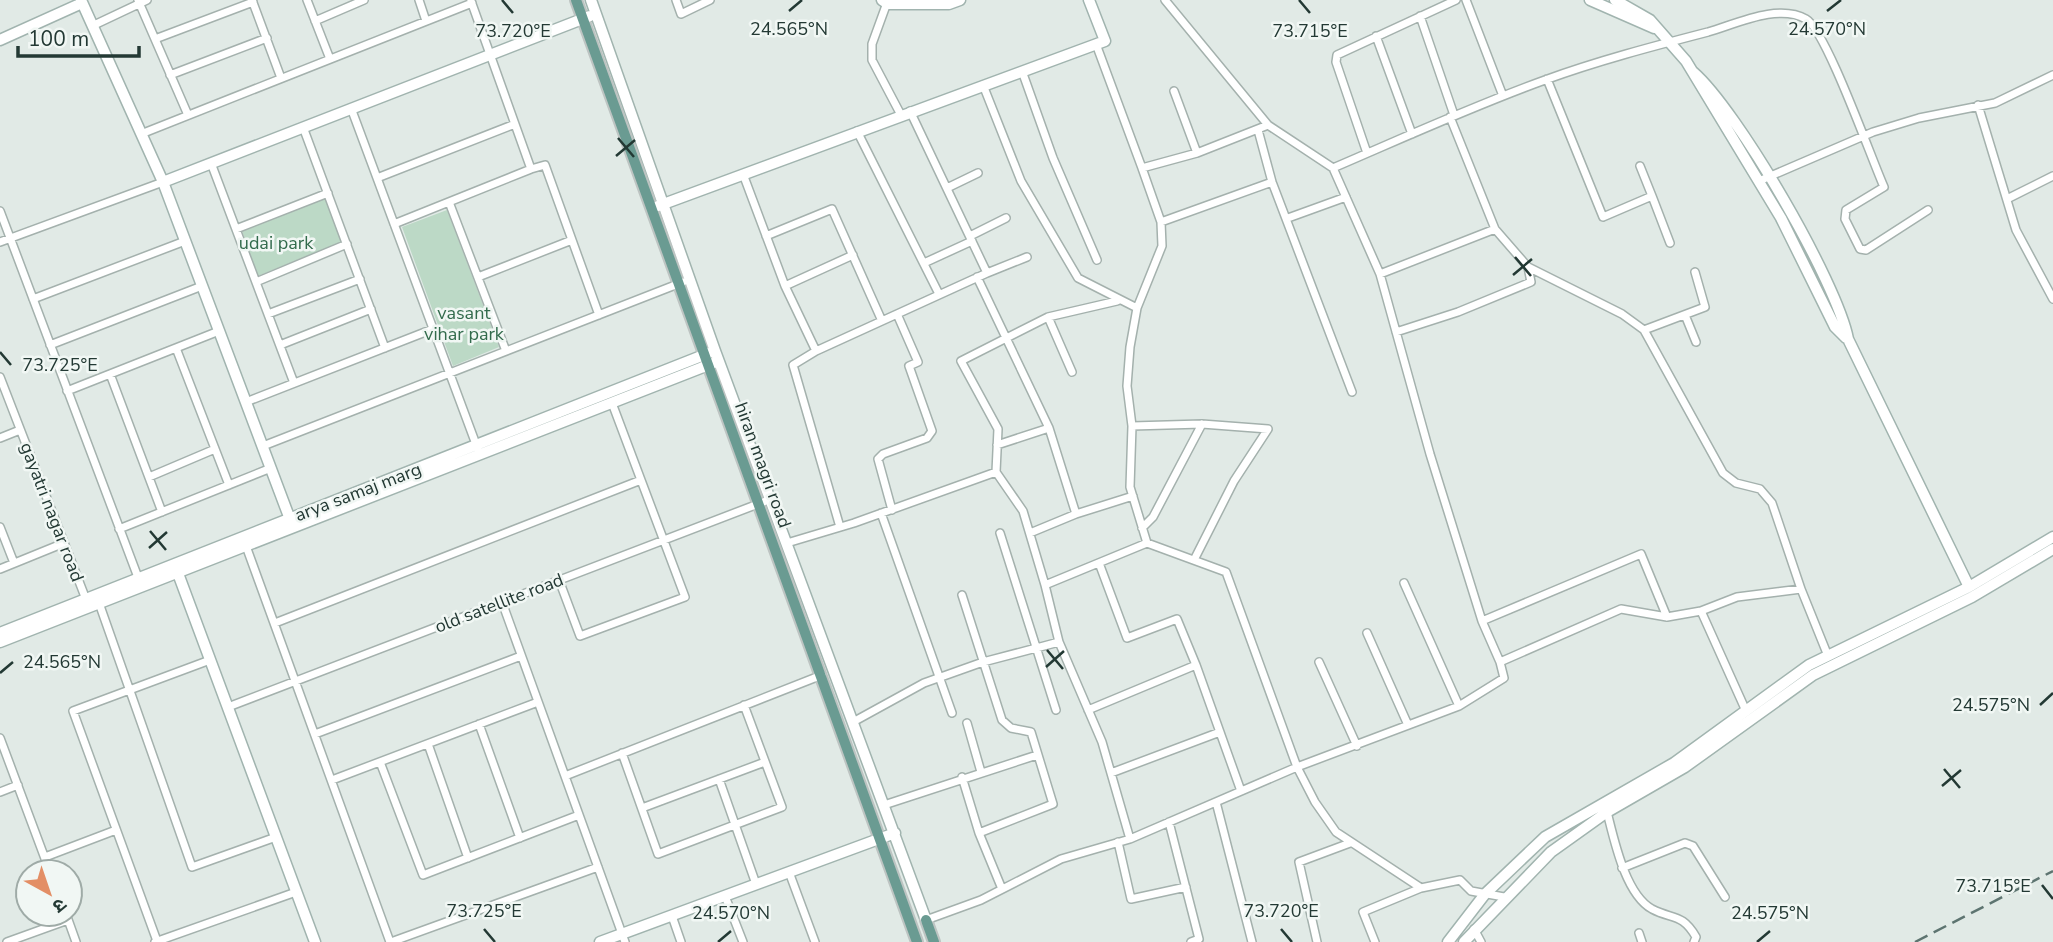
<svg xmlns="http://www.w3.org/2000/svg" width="2053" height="942" viewBox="0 0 2053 942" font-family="'Nunito Sans','Noto Sans Devanagari',sans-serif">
<rect width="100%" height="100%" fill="#e1eae6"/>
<!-- green -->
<path fill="#bcd9c6" d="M326,198l15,44 -83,34 -16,-45z
M447,210l52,137 -46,19 -51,-139z"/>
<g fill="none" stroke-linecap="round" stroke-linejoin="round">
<!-- street casing -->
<g stroke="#a4b1ad" stroke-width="10">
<path id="street" d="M138,0l50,115
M252,0l29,78
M307,0l23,59
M419,0l7,21
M676,0l5,14 29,-14
M888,0l-16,44v16l29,55
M1165,0l103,125
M1466,0l37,96
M1420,16l34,99
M315,21l49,-21
M92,26l55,-26
M1376,36l36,98
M155,39l98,-37
M1096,44l46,124 55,-15 71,-28 65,43 47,106 50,180 52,167 18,41
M1022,71l31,87 44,102
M170,75l97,-37
M1547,79l56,138 49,-21 -12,-30
M1174,91l23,62
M1978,105l38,125 37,69
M351,108l129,347
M1450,117l45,112 33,38 94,47 22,16 79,143 13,10 24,6 12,14 29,86
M303,127l82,221
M1258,130l14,52 80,210
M857,131l82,163
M141,134l331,-131
M1367,153l-31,-91 1,-7 119,-55
M211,163l83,220
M1333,168c70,-30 140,-62 212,-88 52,-19 109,-34 163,-48 28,-8 70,-29 98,-13 20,11 65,139 78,168l-38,23 -1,9 15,30 6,1 62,-40
M531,169l14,-4 54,150
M743,174l42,112 31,65
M377,178l138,-54
M1759,181l114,-49 46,-14 76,-15 58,-28
M947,188l31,-15
M1652,196l18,47
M2009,198l44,-22
M449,202l57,149
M0,211l139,369
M1288,218l58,-21
M1161,222l111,-40
M394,224l137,-55 -60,-168
M236,229l92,-36
M766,236l66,-27 50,112
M970,236l36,-18
M0,242l163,-60
M924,263l48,-22
M987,273l40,-16
M1380,274l115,-45
M478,277l94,-37
M977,277l72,151 27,86
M256,282l91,-38
M785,286l68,-31
M33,299l152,-58
M1137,308l25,-62 -1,-24 -19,-54
M268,314l92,-35
M1685,315l11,27
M1048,317l24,55
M1644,330l61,-23 -10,-35
M1396,332l62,-20 73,-30 -3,-15
M50,345l152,-59
M280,345l91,-36
M176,348l53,137
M110,374l52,138
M0,377l87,225
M67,391l152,-60
M246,402l187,-73
M1132,426l70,-2 66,5 -34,52 -40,79
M0,438l20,-8
M997,445l52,-17
M263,446l420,-164
M996,472l27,39 22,74
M149,477l66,-28
M892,510l-14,-51 5,-5 44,-16 5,-7 -23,-65 9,-4 -21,-48
M881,513l71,200
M0,527l14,36
M840,527l-47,-162 23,-14 171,-78 -77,-162
M1142,528l11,-11 49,-93
M119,529l152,-61
M1000,533l56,177
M1030,533l46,-19 57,-18
M787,543l67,-20 142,-51 2,-43 -37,-68 87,-44 69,-16
M1147,543l79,29 71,195 18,35 21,30 85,56 39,-8 11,11 33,6
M246,546l144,396
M1099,563l28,75 50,-19 19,46
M0,569l64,-26
M559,580l21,56 105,-39 -73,-194
M1404,583l55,123
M962,595l40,125 9,8 20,4 22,72 -74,29
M502,602l123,340
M99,603l93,264 84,-30
M1701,611l45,100
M1482,621l159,-67 26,63
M275,623l366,-143
M1367,633l41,92
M1059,642l43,100 28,97
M1319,662l38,84
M228,707l543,-208
M1088,710l108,-45 45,126
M853,722l71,-39 59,-21 76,-20 -14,-57 102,-42 -17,-56 2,-61 -5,-40 3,-39 7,-39 -59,-30 -57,-97 -38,-96
M967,723l14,49
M479,724l41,114
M315,734l206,-78
M0,738l50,134
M428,744l40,114
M622,753l36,101 124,-47 -38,-102
M380,762l43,113 156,-60
M1111,773l109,-41
M565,776l257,-101
M962,777l17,56 23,56
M719,779l37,105
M332,780l206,-78
M0,792l18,-7
M1216,802l36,140
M884,805l153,-50
M642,808l123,-46
M1607,812c7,27 18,82 45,97 21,11 30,4 44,28l-2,5
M1169,822l30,117 -8,3
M1118,842l13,57 55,-12
M45,857l71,-27
M1622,868l63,-25 8,3 32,51
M789,872l26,70
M725,896l18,46
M66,914l10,28
M672,916l9,26
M926,920l55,-20 80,-41 69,-20 167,-72 162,-61 45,-28 -4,-16 121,-53 46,8 34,-6 36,-14 64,-8 27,67
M1474,929l7,13
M1639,933l3,9
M157,941l-84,-230 137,-51
M7,942l61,-22
M155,942l141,-50
M391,942l207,-75
M1317,942l-18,-80 51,-19
M1375,942l-12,-30 58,-24"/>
</g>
<!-- secondary casing -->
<g stroke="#a1b4af" stroke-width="13">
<path id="secondary" d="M81,0l82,182 128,340
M591,0l124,351 211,569
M882,0l6,4h61l11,-4
M1590,0l64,28
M1615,0l35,20 36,41 95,157 54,109 11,11
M0,40l82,-37
M1693,72c44,38 144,210 155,267l121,248
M163,182l427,-166
M658,206l447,-165 -16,-41
M176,568l139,374
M0,633l709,-280
M0,642l716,-280
M600,942l295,-109
M1448,942l37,-48 60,-57 129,-74 135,-98 160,-78 84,-50
M1464,942l87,-90 56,-40 78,-45 128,-92 159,-78 81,-48"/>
</g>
<!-- primary casing -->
<g stroke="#bdc4c2" stroke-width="14">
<path id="primary" d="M576,0l341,942
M926,920l8,22"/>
</g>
<!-- street -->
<use href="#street" stroke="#fff" stroke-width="7"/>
<!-- secondary -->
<use href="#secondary" stroke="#fff" stroke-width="10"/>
<!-- primary -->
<use href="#primary" stroke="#6a9b92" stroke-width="10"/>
<!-- rail -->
<path stroke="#5d7470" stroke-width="2.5" stroke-dasharray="14 7" stroke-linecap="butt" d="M1915,942l138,-71"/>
</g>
<!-- ticks -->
<path fill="none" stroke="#233934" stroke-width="2.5" d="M502,0l11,13M1299,0l11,13M789,11l13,-11M1827,11l14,-11M618,138l16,19M616,156l19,-16M1515,257l16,19M1513,275l19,-16M0,352l11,13M150,531l16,19M149,548l18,-16M1047,650l16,19M1046,667l18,-16M0,673l13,-11M2040,705l13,-12M1944,769l16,19M1942,786l19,-16M2042,885l11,14M484,929l11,13M1281,929l11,13M718,942l13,-11M1757,942l13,-11"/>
<g text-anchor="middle" stroke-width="5" stroke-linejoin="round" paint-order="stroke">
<!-- park labels -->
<g font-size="18" fill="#326b4c" stroke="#f1f7f4">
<text x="276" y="249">udai park</text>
<text x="464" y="319">vasant<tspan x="464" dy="21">vihar park</tspan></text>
</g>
<!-- street labels -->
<g font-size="18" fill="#233934" stroke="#f1f7f4">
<text transform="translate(763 465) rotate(70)" y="6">hiran magri road</text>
<text transform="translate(358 492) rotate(-21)" y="6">arya samaj marg</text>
<text transform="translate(52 512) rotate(69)" y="6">gayatri nagar road</text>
<text transform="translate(499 603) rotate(-21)" y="6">old satellite road</text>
</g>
</g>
<g font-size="18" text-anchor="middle" fill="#233934" stroke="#f1f7f4" stroke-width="5" stroke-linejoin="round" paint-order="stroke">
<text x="789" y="35">24.565°N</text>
<text x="1827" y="35">24.570°N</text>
<text x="513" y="37">73.720°E</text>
<text x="1310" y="37">73.715°E</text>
<text x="60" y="371">73.725°E</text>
<text x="62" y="668">24.565°N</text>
<text x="1991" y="711">24.575°N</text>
<text x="1993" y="892">73.715°E</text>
<text x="484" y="917">73.725°E</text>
<text x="1281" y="917">73.720°E</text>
<text x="731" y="919">24.570°N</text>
<text x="1770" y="919">24.575°N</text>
</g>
<!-- north arrow -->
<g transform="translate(49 893) rotate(140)"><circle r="33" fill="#f1f7f4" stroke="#9faba7" stroke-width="2"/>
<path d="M0-5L12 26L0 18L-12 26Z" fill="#e38e65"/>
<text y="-10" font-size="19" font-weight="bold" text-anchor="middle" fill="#233934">उ</text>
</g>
<!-- scale -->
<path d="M18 46v10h121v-10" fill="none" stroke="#233934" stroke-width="3.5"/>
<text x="28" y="46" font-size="21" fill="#233934" stroke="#f1f7f4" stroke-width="5" paint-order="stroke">100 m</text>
</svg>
